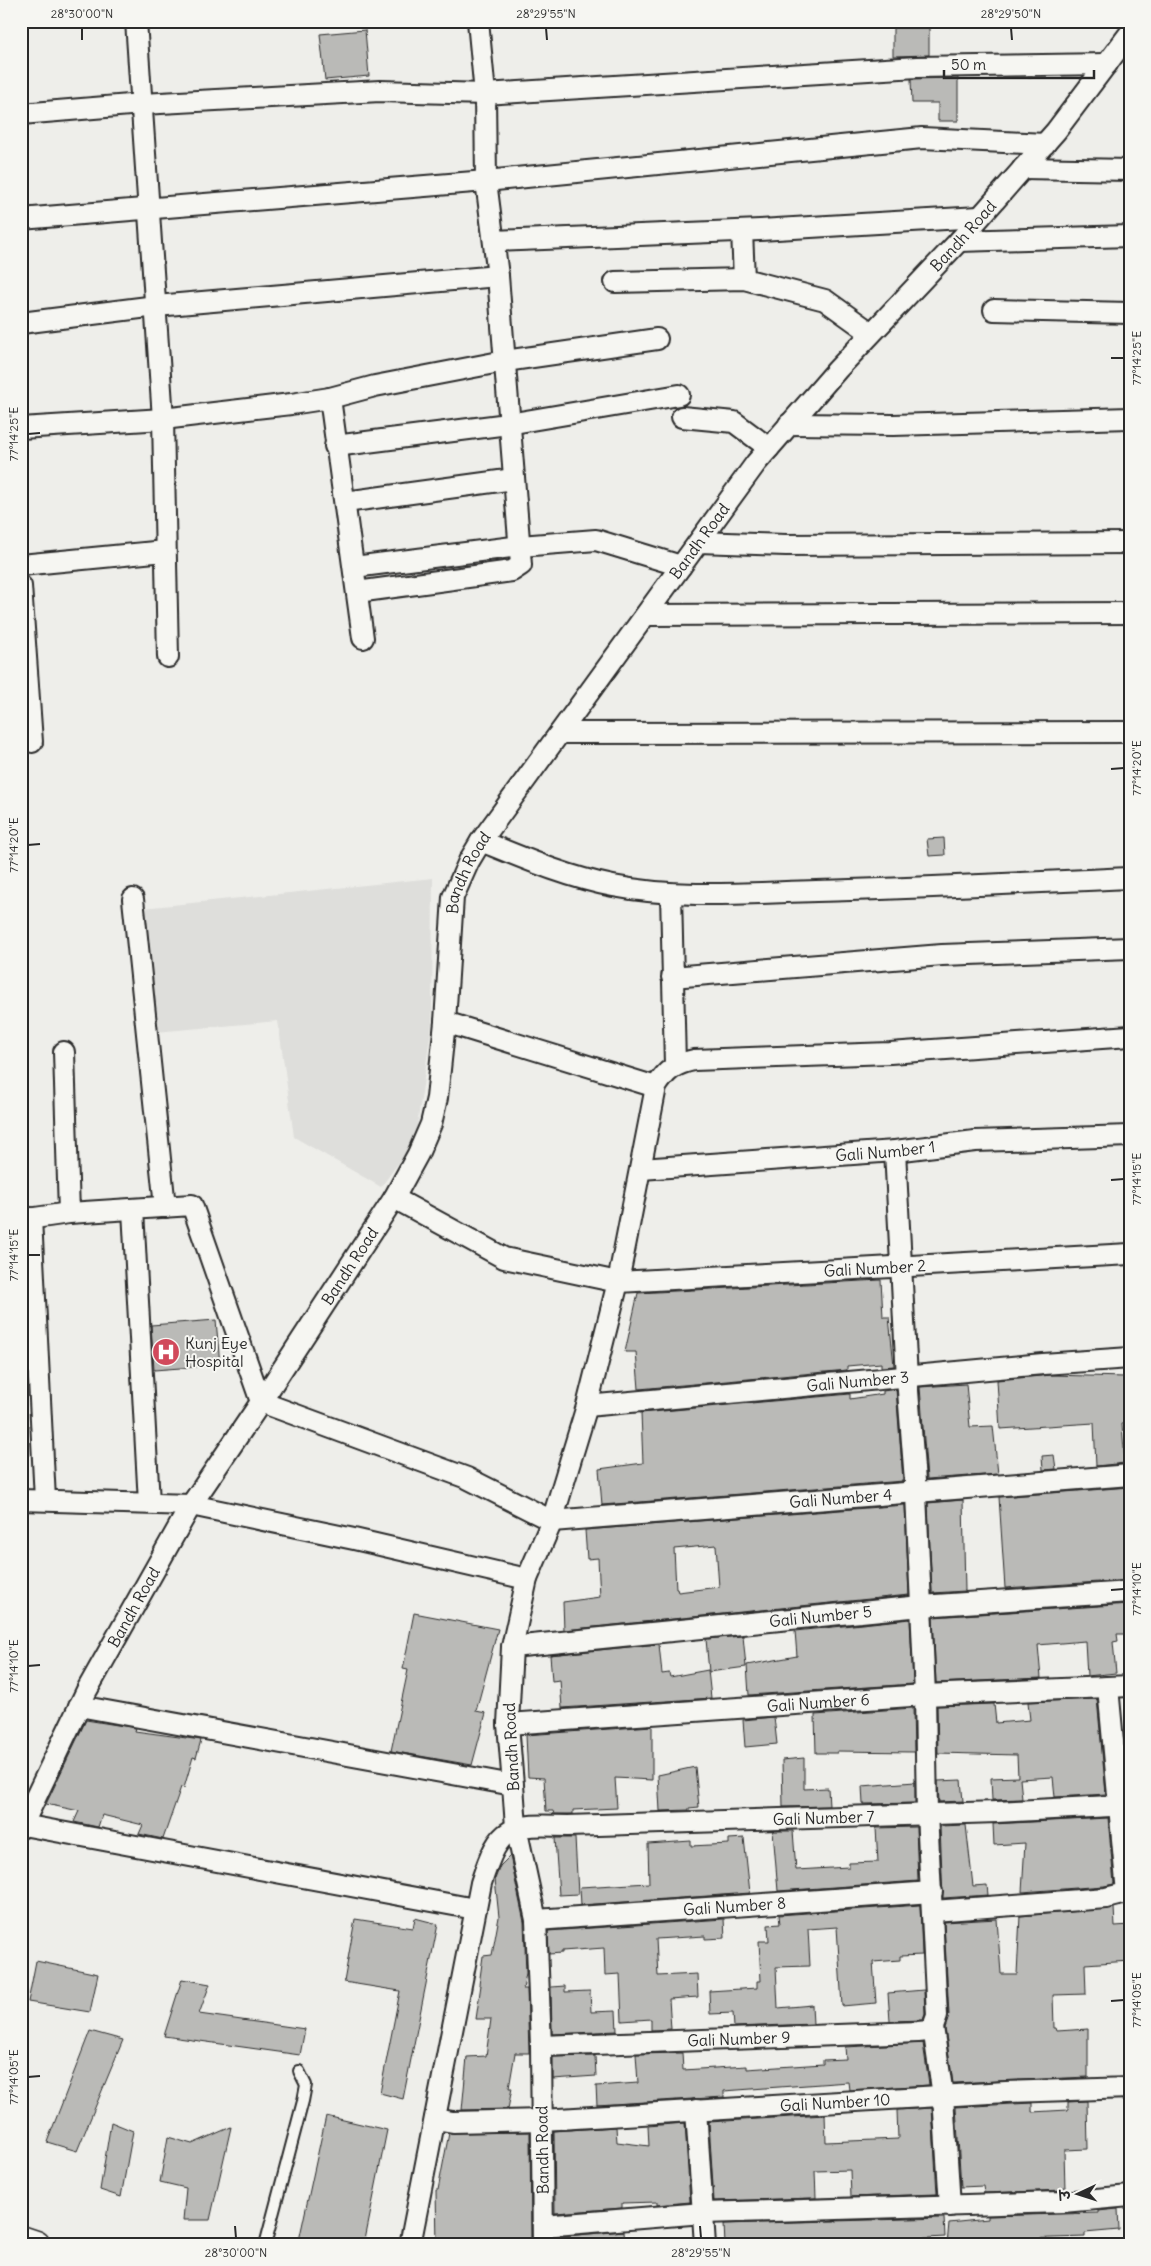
<svg xmlns="http://www.w3.org/2000/svg" width="1151" height="2266" viewBox="0 0 1151 2266" font-family="Delius,'Playpen Sans Deva',sans-serif">
<rect width="100%" height="100%" fill="#eeeeea"/>
<filter id="ink" filterUnits="userSpaceOnUse"><feTurbulence type="fractalNoise" baseFrequency=".02" numOctaves="2"/><feDisplacementMap in="SourceGraphic" scale="10" xChannelSelector="R" yChannelSelector="G"/><feConvolveMatrix kernelMatrix="1 2 1 2 8 2 1 2 1" color-interpolation-filters="sRGB"/></filter>
<g filter="url(#ink)">
<!-- built -->
<path fill="#dededb" d="M433,878l-1,146 -17,116 -34,47 -87,-50 -16,-116 -122,11 -13,-124z"/>
<!-- building -->
<path fill="#babab7" stroke="#2b2b2b" fill-rule="evenodd" d="M893,28h36v27l-36,1z
M365,30l4,46 -44,4 -5,-46z
M958,78v43h-20v-18h-26l-1,-24z
M944,838l1,17 -16,1 -2,-17z
M881,1280l2,37h6l5,49 -13,1v-4l-34,3v4l-208,19 -3,-37h-11l13,-59z
M216,1320l4,45 -66,5 -3,-45z
M1052,1375l72,2 5,46 -7,1 3,39 -29,3 -2,-43 -94,6 -3,-49z
M966,1384l4,43 23,-1 5,48 -71,5 -7,-92z
M896,1389l7,92 -301,24 -3,-36 44,-6 -2,-50 209,-19v5l33,-5v-3z
M1054,1455l2,14 -13,1 -1,-14z
M1130,1487v93l-125,8 -6,-91z
M963,1500l2,91 -33,2 -4,-90z
M905,1505l4,90 -345,35 -1,-28 37,-5 -2,-39 -11,1 -2,-29zM716,1545l3,42 -41,5 -1,-3h-1l-2,-40z
M1130,1604v30h-13l1,7 -5,1 3,31 -29,3 -2,-35 -47,4 3,33 -105,5 -3,-66z
M414,1613l84,16 -22,82 10,2 -14,52 -81,-14 17,-81 -5,-1z
M910,1619l3,65 -164,11 -2,-30 50,-9 -2,-25z
M743,1636l3,31 -37,5 -3,-33z
M659,1644l3,30 7,-1 1,4 38,-7 3,28 -149,10 -2,-28 -8,1 -2,-26z
M1097,1699l9,95 -51,3 -2,-20 -33,2 2,20 -30,1 -1,-22 27,-1 -1,-22 -79,-2 -1,-47 57,-2 2,19 34,-3 -2,-18z
M913,1708l1,44 -77,-1v2h-21l-1,-38z
M774,1717l3,27 -32,3 -2,-27z
M86,1720l50,8 -1,3 66,9 -5,18 -3,-1 -9,31 -3,-1 -18,52 -24,-5 4,-9 -41,-10 -4,12 -24,-5 5,-11 -33,-7z
M652,1726v54l-37,-2 2,30 -44,2v4h-19l-1,-3h-7l-2,-33 -16,-1 -2,-42z
M804,1758v31l24,-1 1,18 -46,1 -1,-47z
M695,1767l4,40 -10,1v2l-29,1 -2,-36z
M961,1780l2,21 -24,1 -1,-21z
M915,1782v21l-52,1 -1,-18z
M1108,1818l6,66 -10,2 -82,6 3,-49 -31,2 -1,-21z
M966,1825l7,61 14,-1 1,10 -45,3 -3,-72z
M916,1827l2,54 -140,10 -5,-60h20l3,39 53,-3v-4l29,-1 -2,-34z
M555,1838h20l3,56 -19,1z
M744,1838l6,55 -169,12 -1,-18 69,-4 -1,-39 43,-3v5l38,-2v-5z
M510,1856l14,66 2,51 -3,16h4l2,64h-14l-6,35h3l-4,21 -46,1 5,-53 19,-1 5,-37h-15l5,-34h-2l4,-29 9,-1 7,-38 -4,-38 5,-13z
M920,1905l2,50 -22,1v4l-27,2 3,41 -34,3 -5,-79 -29,2 2,37 -34,1 2,41 34,-3 1,19 -79,3 -1,-14 -23,1 -1,-23 48,-3v-7h4l-2,-40h10l-1,-16 12,-1 -1,-9z
M1114,1908l1,18 15,-1v36l-45,3 1,30 -33,1 1,33h2l1,3 31,-2v48l-135,6 -8,-55 4,-13 -5,-93 53,-3 4,55h16l3,-58z
M415,1918l23,6 -35,175 -23,-6 20,-102 -56,-9 11,-63 58,9z
M724,1919l1,19 -20,1v-3l-49,3 2,37 39,-2 1,23 -29,2 2,30 -20,1v-11l-29,2 -2,-47 -15,1 -1,-27 -42,3v2l-13,1 -1,-23z
M36,1961l62,13 -8,38 -62,-10z
M182,1979l28,5 -11,30 106,15 -5,26 -136,-19z
M565,1986v6l25,-1 1,21 25,-1 1,20 -65,3 -1,-47z
M924,1990l1,24 -2,6 -33,1 -2,-28z
M90,2031l33,9 -46,111 -30,-9z
M923,2043l6,42 -80,5 -1,-8 -124,9v6l-127,8 -1,-19 42,-3 -2,-29 46,-1 1,17 64,-4v3l76,-5v-4l23,-1 -1,-12z
M595,2056l1,20 -43,3v-22z
M1087,2101l1,48 -24,1 1,40 -81,3 -1,-7 -22,1 -5,-80 76,-4v9l36,-2v-8z
M932,2108l5,86 -86,3 -1,-27 -35,1 1,27 -102,3 -5,-79 116,-7 1,27 72,-3 -1,-29z
M326,2116l61,14 -23,115h-66z
M111,2122l22,9 -12,66 -21,-7z
M685,2123l5,79 -33,3v-3l-35,1v5l-67,5 -1,-82 62,-4 1,15 32,4 -1,-20z
M231,2127l-21,93h-27l3,-32 -26,-6 8,-45 24,7z
M530,2132l1,111 -94,2 -1,-55h2l11,-57z
M1118,2209l1,21 -34,3v4l-62,2 -38,6h-38l2,-22 39,-4v-3l110,-3v-2z
M944,2218l1,19 -55,3v5h-165l-1,-21z
M624,2231l1,14h-70v-8z"/>
<g fill="none" stroke-linecap="round" stroke-linejoin="round">
<!-- lane casing -->
<g stroke="#2b2b2b" stroke-width="14">
<path id="lane" d="M265,2245l38,-144 3,-16 -7,-14"/>
</g>
<!-- street casing -->
<g stroke="#2b2b2b" stroke-width="24">
<g id="street">
<path d="M136,21l27,398 5,238"/>
<path d="M21,114l121,-10 238,-13 105,3 432,-27 190,-3"/>
<path d="M1023,168l107,2"/>
<path d="M21,219l465,-38 436,-43 123,6"/>
<path d="M742,231l2,48"/>
<path d="M494,241l266,-11 219,-13"/>
<path d="M959,241l171,-5"/>
<path d="M615,282l129,-3 81,21 46,33"/>
<path d="M994,310l136,3"/>
<path d="M21,323l135,-17 342,-30"/>
<path d="M330,398l33,240"/>
<path d="M682,417l52,5 35,26"/>
<path d="M789,424l104,1 237,-7"/>
<path d="M21,428l142,-9 128,-15 39,-6 45,-12 130,-25 152,-22"/>
<path d="M335,446l173,-22 171,-29"/>
<path d="M345,502l169,-23"/>
<path d="M699,542l87,3 344,-2"/>
<path d="M21,565l144,-14"/>
<path d="M354,567l166,-21 76,-6 85,26"/>
<path d="M21,586l11,156"/>
<path d="M357,592l155,-21 9,-6 -23,-289 -12,-95 -1,-87 -7,-73"/>
<path d="M646,615l484,-2"/>
<path d="M560,733l570,-1"/>
<path d="M481,841c42,17 86,36 132,45 67,13 135,7 203,5 105,-3 209,-8 314,-13"/>
<path d="M671,894l4,171"/>
<path d="M133,899l32,308"/>
<path d="M672,977l270,-22 188,-7"/>
<path d="M445,1022l211,65"/>
<path d="M64,1052l5,161"/>
<path d="M895,1151l12,227 9,116 9,201 2,118 10,203 -4,11 10,69 7,110"/>
<path id="s1" d="M641,1169l254,-18 80,-10 155,-5"/>
<path id="s2" d="M394,1198l110,60 114,24 512,-28"/>
<path d="M133,1210l16,293"/>
<path d="M31,1218l14,282"/>
<path id="s3" d="M21,1220l48,-7 123,-8 69,197 206,76 85,43 578,-46"/>
<path id="s4" d="M587,1406l456,-42 87,-6"/>
<path d="M21,1500l170,5 163,34 173,40"/>
<path id="s5" d="M512,1647l409,-41 209,-14"/>
<path d="M1108,1687l19,206"/>
<path d="M79,1706l434,79"/>
<path id="s6" d="M508,1724l417,-29 205,-9"/>
<path d="M23,1825l452,84"/>
<path id="s7" d="M21,1828l66,-138 104,-185 70,-103 133,-204 24,-44 13,-30 6,-26 8,-76 8,-125 16,-36 12,-20 275,-378 81,-93 122,-129 97,-110 74,-98"/>
<path d="M933,1911l173,-13 24,-6"/>
<path id="s8" d="M536,1920l396,-28"/>
<path id="s9" d="M541,2046l377,-14 10,-1 5,-4"/>
<path d="M696,2110l9,135"/>
<path id="s10" d="M435,2119l18,3 89,-2 464,-28 124,-4"/>
<path d="M543,2226l160,-13 360,-11 67,-6"/>
<path id="s11" d="M410,2245l71,-362c19,-59 28,-59 87,-57l429,-14 133,-7"/>
<path d="M543,2245l-2,-199 -5,-126 -20,-93 -3,-42 -5,-61 4,-77 15,-68 25,-58 35,-115 31,-124 38,-195c10,-16 18,-23 38,-27l196,-7 240,-17"/>
</g>
</g>
<!-- secondary casing -->
<g stroke="#2b2b2b" stroke-width="31">
<path id="secondary" d="M21,2240l15,5"/>
</g>
<!-- lane -->
<use href="#lane" stroke="#f6f6f2" stroke-width="10"/>
<!-- street -->
<use href="#street" stroke="#f6f6f2" stroke-width="20"/>
<!-- secondary -->
<use href="#secondary" stroke="#f6f6f2" stroke-width="28"/>
</g>
</g>
<!-- ticks -->
<path fill="none" stroke="#2b2b2b" stroke-width="2" d="M82,28v12M546,28l1,12M1011,28l1,12M1111,358h13M28,434l12,-1M1111,769l13,-1M28,845l12,-1M1111,1180l13,-1M28,1255h12M1111,1590l13,-1M28,1666l12,-1M1111,2001l13,-1M28,2077l12,-1M235,2226l1,12M700,2226l1,12"/>
<!-- icons -->
<defs>
<g id="hospital-disc" transform="scale(1.4375)"><circle r="9.5" fill="#d1495b" stroke="#f6f6f2"/><path d="M-5-5h3v3.5h4V-5h3V5h-3V1.5h-4V5h-3Z" fill="#fff"/></g>
</defs>
<g fill-rule="evenodd">
<use href="#hospital-disc" x="166" y="1352"/>
</g>
<g text-anchor="middle" stroke-width="4" stroke-linejoin="round" paint-order="stroke">
<!-- street labels -->
<g font-size="16" fill="#2b2b2b" stroke="#f6f6f2">
<text dy="6" stroke="none"><textPath href="#s7" startOffset="1882">Bandh Road</textPath></text>
<text dy="6" stroke="none"><textPath href="#s7" startOffset="1478">Bandh Road</textPath></text>
<text dy="6" stroke="none"><textPath href="#s7" startOffset="1072">Bandh Road</textPath></text>
<text dy="6" stroke="none"><textPath href="#s1" startOffset="245">Gali Number 1</textPath></text>
<text dy="6" stroke="none"><textPath href="#s7" startOffset="652">Bandh Road</textPath></text>
<text dy="6" stroke="none"><textPath href="#s2" startOffset="499">Gali Number 2</textPath></text>
<text dy="6" stroke="none"><textPath href="#s4" startOffset="272">Gali Number 3</textPath></text>
<text dy="6" stroke="none"><textPath href="#s3" startOffset="985">Gali Number 4</textPath></text>
<text dy="6" stroke="none"><textPath href="#s7" startOffset="248">Bandh Road</textPath></text>
<text dy="6" stroke="none"><textPath href="#s5" startOffset="310">Gali Number 5</textPath></text>
<text dy="6" stroke="none"><textPath href="#s6" startOffset="311">Gali Number 6</textPath></text>
<text transform="translate(511 1747) rotate(-93)" y="6">Bandh Road</text>
<text dy="6" stroke="none"><textPath href="#s11" startOffset="744">Gali Number 7</textPath></text>
<text dy="6" stroke="none"><textPath href="#s8" startOffset="199">Gali Number 8</textPath></text>
<text dy="6" stroke="none"><textPath href="#s9" startOffset="198">Gali Number 9</textPath></text>
<text dy="6" stroke="none"><textPath href="#s10" startOffset="401">Gali Number 10</textPath></text>
<text transform="translate(542 2150) rotate(-91)" y="6">Bandh Road</text>
</g>
<!-- poi labels -->
<g font-size="16" fill="#2b2b2b" stroke="#f6f6f2" text-anchor="start">
<text x="185" y="1349">Kunj Eye<tspan x="185" dy="18">Hospital</tspan></text>
</g>
</g>
<!-- margin -->
<rect width="1151" height="2266" fill="none" stroke="#f6f6f2" stroke-width="55"/>
<!-- north arrow -->
<g transform="translate(1078 2194) rotate(266)" stroke="#f6f6f2" stroke-width="4" paint-order="stroke">
<path d="M0-4L9 19L0 12L-9 19Z" fill="#2b2b2b"/>
<text y="-8" font-size="14" font-weight="bold" text-anchor="middle" fill="#2b2b2b">उ</text>
</g>
<!-- scale -->
<path d="M944 70v8h150v-8" fill="none" stroke="#2b2b2b" stroke-width="2.5"/>
<text x="951" y="70" font-size="15" fill="#2b2b2b" stroke="#f6f6f2" stroke-width="4" paint-order="stroke">50 m</text>
<rect x="28" y="28" width="1096" height="2210" fill="none" stroke="#2b2b2b" stroke-width="2"/>
<g font-size="12" text-anchor="middle" fill="#2b2b2b">
<text x="82" y="18">28°30'00"N</text>
<text x="546" y="18">28°29'55"N</text>
<text x="1011" y="18">28°29'50"N</text>
<text transform="translate(1137 358) rotate(-90)" y="4">77°14'25"E</text>
<text transform="translate(14 434) rotate(-90)" y="4">77°14'25"E</text>
<text transform="translate(1137 768) rotate(-90)" y="4">77°14'20"E</text>
<text transform="translate(14 845) rotate(-90)" y="4">77°14'20"E</text>
<text transform="translate(1137 1179) rotate(-90)" y="4">77°14'15"E</text>
<text transform="translate(14 1255) rotate(-90)" y="4">77°14'15"E</text>
<text transform="translate(1137 1589) rotate(-90)" y="4">77°14'10"E</text>
<text transform="translate(14 1666) rotate(-90)" y="4">77°14'10"E</text>
<text transform="translate(1137 2000) rotate(-90)" y="4">77°14'05"E</text>
<text transform="translate(14 2077) rotate(-90)" y="4">77°14'05"E</text>
<text x="236" y="2257">28°30'00"N</text>
<text x="701" y="2257">28°29'55"N</text>
</g>
</svg>
